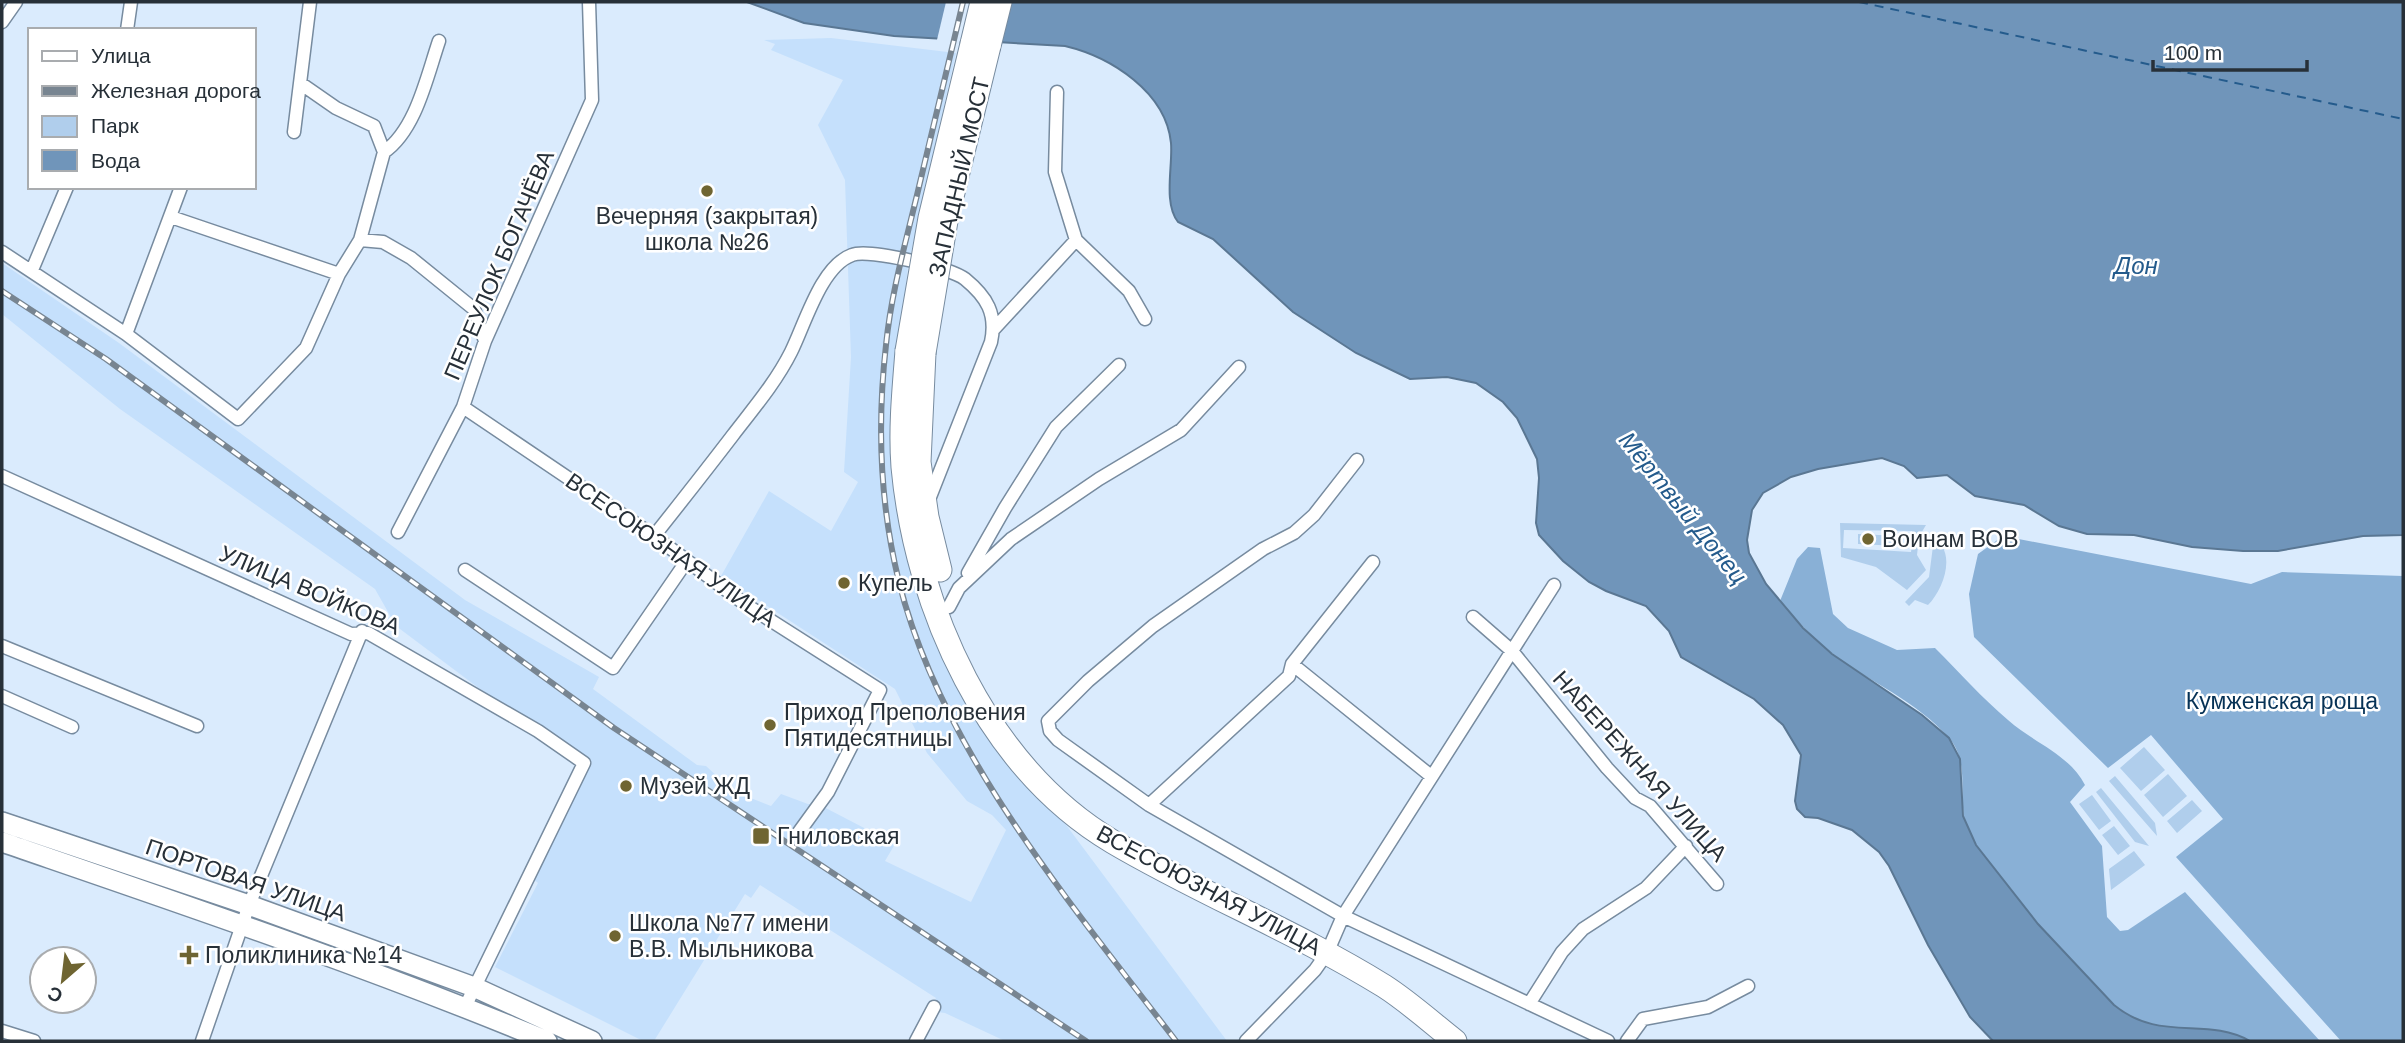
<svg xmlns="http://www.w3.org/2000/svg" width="2405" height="1043" viewBox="0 0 2405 1043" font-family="Arial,sans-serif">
<rect width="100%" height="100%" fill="#daebfd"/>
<!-- built -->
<path fill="#c5e0fc" d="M831,38l125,15 -48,213 -9,86 35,272 121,186 172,231h-222l-60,-28 -15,-2 6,-13 -176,-113 -9,13 -6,-4 -91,147h-11l-148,-74 43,-84 -5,-4 45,-95 10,-14 -192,-144 -21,-37 -255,-180 -118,-95v-51l117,80 346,257 134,77 -6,12 104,76 9,1 27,25 38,15 10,-12 27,10h10l77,40 -10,17 86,41 35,-72 -14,-15 -25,-14 -40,-48 -32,-64 -174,-113 48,-85 62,40 27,-49 -14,-10 7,-115 -6,-177 -27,-55 25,-45 -72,-30 4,-6 -11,-4z"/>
<!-- green -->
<path fill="#b0ceec" d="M1840,523l86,2 -6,10h-8v-4l-68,-1 -1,18 68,4 1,-7 6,1 -1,9 9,15 -19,20 -31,-23 -35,-10z
M1858,534l42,2 -1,10 -41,-2z
M1933,546h9c11,17 -1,46 -14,59l-13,-5 -6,6 -4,-4 24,-25z
M2144,747l21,23 -24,21 -21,-23z
M2168,774l19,22 -24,21 -19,-22z
M2115,776l40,47 2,13 -48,-55z
M2101,788l48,58 -14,-4 -39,-50z
M2092,795l19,26 -12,9 -20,-26z
M2192,800l10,11 -25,22 -10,-12z
M2114,826l16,20 -12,9 -16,-20z
M2134,851l11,14 -34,25 -2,-21z"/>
<!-- forest -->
<path fill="#89b0d6" d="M2003,536l248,48 31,-12 121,4v465h-62l-165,-184 47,-38 -72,-84 -43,33 -134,-131 -5,-43 9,-40z
M1808,547l12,1 13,66 15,14 49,22 38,-2c24,24 47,50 73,72 26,23 61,34 77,65l-15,17 32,44 5,71 13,14 8,-1 57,-38 135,149h-70l-17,-7 -78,-7 -28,-11 -13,-11c-49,-50 -112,-108 -144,-170 -16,-31 3,-70 -21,-97 -31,-36 -79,-56 -116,-84 -20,-15 -36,-34 -53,-53l17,-42z"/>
<!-- water -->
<path fill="#7095ba" stroke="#5a7793" stroke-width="2" d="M747,2h1656v533l-40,1 -85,15h-35l-51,-4 -58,-12 -47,-1 -28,-8 -35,-21 -49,-9 -28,-21 -30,3 -13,-12 -22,-8 -64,11 -27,8 -28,16 -11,17 -5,30 2,13 17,31 37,44 29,26 90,61 27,23 11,21 3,57 13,29 62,79 76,81c46,38 92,11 136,36h-257l-23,-24 -42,-72 -39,-79 -10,-14 -27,-22 -34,-12 -13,-1 -8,-8 -2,-8 6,-46 -18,-30 -29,-26 -73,-42 -12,-26 -23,-25 -40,-15 -17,-9 -26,-21 -24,-26 -3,-12 3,-45 -2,-19 -20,-41 -14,-16 -27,-19 -29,-6 -37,2 -54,-26 -63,-41 -80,-73 -35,-17c-15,-19 -5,-56 -7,-79 -5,-51 -60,-86 -106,-97l-171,-10 -90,-13z"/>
<!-- pier -->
<path fill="#daebfd" d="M946,2h62l-10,43 -62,-1z"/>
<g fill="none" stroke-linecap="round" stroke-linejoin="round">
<!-- ferry -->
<path stroke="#245b8c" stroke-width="2" stroke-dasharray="9 7" stroke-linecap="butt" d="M1859,2l544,117"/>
<!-- street casing -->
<g stroke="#778b9f" stroke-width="15">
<path id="street" d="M2,22l14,-20
M127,30l4,-28
M300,83l36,25 38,18 10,26
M1057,92l-2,80 21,68 53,51 16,28
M294,132l16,-130
M171,217l168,57
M360,240l23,2 28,16 63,51 11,32
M2,252l124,82 112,85 68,-71 33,-74 21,-34 24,-88c32,-22 43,-76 55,-111
M32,270l35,-83
M994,329l82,-89
M126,334l55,-147
M463,407l191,129 91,68 135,86 -52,102 -29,40
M1357,460l-43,55 -20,18 -31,16 -110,77 -65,55 -40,40 2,10 8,9 91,65 194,111 265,125
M2,476l349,158 17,-1 170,98 46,32 -119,244
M398,532l65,-125 22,-66 107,-241 -3,-98
M654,536c27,-34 53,-67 79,-101 20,-26 43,-53 58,-83 14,-28 30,-86 61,-97 16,-7 99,13 113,24 22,18 32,35 26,63l-63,160
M465,570l148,98 73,-106
M968,573l37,-65 51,-81 63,-62
M949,607l10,-19 52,-49 88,-60 82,-49 58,-63
M1473,617l39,34 95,117 28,30 15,8 67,78
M2,646l195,80
M1292,664l139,112
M2,696l70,31
M1149,805l140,-129 3,-12 81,-102
M1529,1004l33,-52 21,-23 63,-41 40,-42
M2,1031l32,10
M202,1041l47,-136 113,-274
M916,1041l18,-34
M1246,1041l69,-71 12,-17 16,-37 211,-331
M1627,1041l16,-22 65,-12 40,-21"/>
</g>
<!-- primary casing -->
<g stroke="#778b9f" stroke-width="22">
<path id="primary" d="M2,822l247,83 225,82 118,54
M2,842c183,63 367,125 545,199"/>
</g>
<!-- highway casing -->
<g stroke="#778b9f" stroke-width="25">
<path id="highway" d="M972,44l10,-42
M989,46l11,-44
M907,351c-3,38 -7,77 -4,116 13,141 84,300 210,375 88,52 184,90 271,144 25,16 48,37 71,55
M924,353l-5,109 8,55 13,53"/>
</g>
<!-- street -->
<use href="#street" stroke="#fff" stroke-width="12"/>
<!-- primary -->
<use href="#primary" stroke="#fff" stroke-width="19"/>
<!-- highway -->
<use href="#highway" stroke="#fff" stroke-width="23"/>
<!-- rail casing -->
<g stroke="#788591" stroke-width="6">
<path id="rail" d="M963,2c-15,64 -31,129 -46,193 -12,50 -26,99 -31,150 -9,79 -6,160 13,237 42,169 173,323 277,459
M2,291l104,68 508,369 472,313"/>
</g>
<!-- rail -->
<use href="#rail" stroke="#fff" stroke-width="3.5" stroke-dasharray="10" stroke-linecap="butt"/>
<!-- highway-bridge casing -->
<g stroke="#778b9f" stroke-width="25" stroke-linecap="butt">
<path id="highway-bridge" d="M907,351l23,-133 42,-174
M924,353l22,-132 43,-175"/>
</g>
<!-- highway-bridge -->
<use href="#highway-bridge" stroke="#fff" stroke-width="23"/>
</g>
<!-- markers -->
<g fill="#6f6532" stroke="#fff" stroke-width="2.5">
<circle cx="707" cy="191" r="7"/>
<circle cx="1868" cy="539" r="7"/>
<circle cx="844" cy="583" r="7"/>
<circle cx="770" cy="725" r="7"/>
<circle cx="626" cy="786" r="7"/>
<rect x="752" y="827" width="18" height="18" rx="3.5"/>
<circle cx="615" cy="936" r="7"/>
<path d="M185.5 944.5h7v7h7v7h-7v7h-7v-7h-7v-7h7z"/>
</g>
<g text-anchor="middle" stroke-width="5" stroke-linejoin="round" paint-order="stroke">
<!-- street labels -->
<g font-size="23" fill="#273038" stroke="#fff">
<text transform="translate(959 177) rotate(-77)" y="8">ЗАПАДНЫЙ МОСТ</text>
<text transform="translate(499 265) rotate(-67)" y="8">ПЕРЕУЛОК БОГАЧЁВА</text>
<text transform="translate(671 550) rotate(35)" y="8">ВСЕСОЮЗНАЯ УЛИЦА</text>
<text transform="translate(310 590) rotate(23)" y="8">УЛИЦА ВОЙКОВА</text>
<text transform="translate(1640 766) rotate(48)" y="8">НАБЕРЕЖНАЯ УЛИЦА</text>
<text transform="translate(246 880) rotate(19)" y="8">ПОРТОВАЯ УЛИЦА</text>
<text transform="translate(1209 890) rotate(28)" y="8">ВСЕСОЮЗНАЯ УЛИЦА</text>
</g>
<!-- poi labels -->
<g font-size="23" fill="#273038" stroke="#fff" text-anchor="start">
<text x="707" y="224" text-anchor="middle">Вечерняя (закрытая)<tspan x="707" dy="26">школа №26</tspan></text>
<text x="1882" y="547">Воинам ВОВ</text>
<text x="858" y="591">Купель</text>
<text x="784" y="720">Приход Преполовения<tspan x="784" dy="26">Пятидесятницы</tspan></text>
<text x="640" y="794">Музей ЖД</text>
<text x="777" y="844">Гниловская</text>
<text x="629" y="931">Школа №77 имени<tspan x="629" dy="26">В.В. Мыльникова</tspan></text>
<text x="205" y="963">Поликлиника №14</text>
</g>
<!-- park labels -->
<g font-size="23" fill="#063256" stroke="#fff">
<text x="2282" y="709">Кумженская роща</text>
</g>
<!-- water labels -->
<g font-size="24" font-style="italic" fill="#245b8c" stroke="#fff">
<text x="2136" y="274">Дон</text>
<text transform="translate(1683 508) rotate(51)" y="8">Мёртвый Донец</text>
</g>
</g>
<!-- border -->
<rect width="2405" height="1043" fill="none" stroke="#273038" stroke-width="7"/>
<!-- legend -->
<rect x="28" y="28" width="228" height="161" fill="#ffffff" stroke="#a9acaf" stroke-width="2"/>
<rect x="42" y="51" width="35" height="10" fill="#ffffff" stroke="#a9acaf" stroke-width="2"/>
<text x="91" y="63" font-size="21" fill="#273038">Улица</text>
<rect x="42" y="86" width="35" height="10" fill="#788591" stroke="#a9acaf" stroke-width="2"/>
<text x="91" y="98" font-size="21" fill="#273038">Железная дорога</text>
<rect x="42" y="116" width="35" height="21" fill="#b0ceec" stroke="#a9acaf" stroke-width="2"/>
<text x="91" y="133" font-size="21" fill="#273038">Парк</text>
<rect x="42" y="150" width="35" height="21" fill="#7095ba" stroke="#a9acaf" stroke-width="2"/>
<text x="91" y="168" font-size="21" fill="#273038">Вода</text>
<!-- north arrow -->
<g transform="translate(63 980) rotate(208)"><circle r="33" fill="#ffffff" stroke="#a9acaf" stroke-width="2"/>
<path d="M0-5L12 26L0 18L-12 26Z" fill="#6f6532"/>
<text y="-10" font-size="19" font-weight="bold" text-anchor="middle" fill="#273038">С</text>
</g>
<!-- scale -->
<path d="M2153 60v10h154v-10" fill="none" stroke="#273038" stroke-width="3.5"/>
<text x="2164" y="60" font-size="21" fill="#273038" stroke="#ffffff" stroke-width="5" paint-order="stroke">100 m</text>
</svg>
